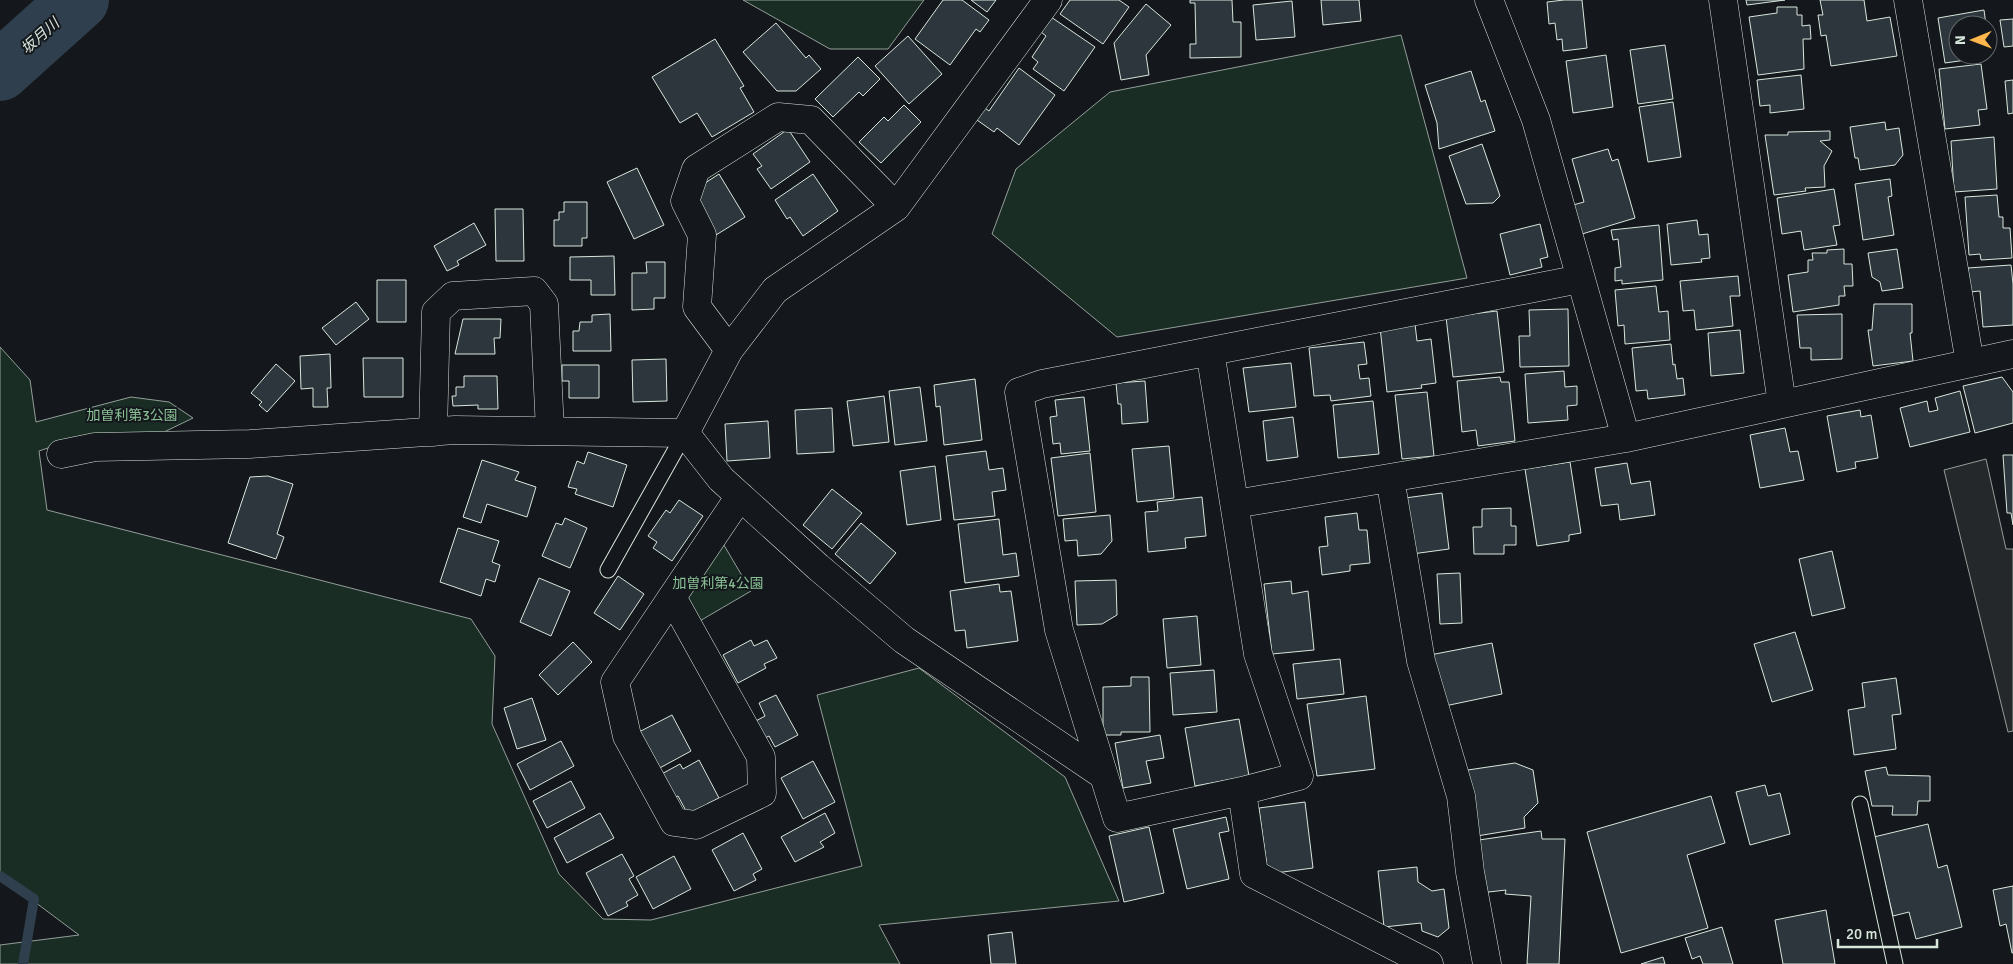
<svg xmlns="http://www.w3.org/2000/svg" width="2013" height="964" viewBox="0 0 2013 964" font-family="Signika,'Noto Sans JP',sans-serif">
<rect width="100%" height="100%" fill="#14181c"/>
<!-- green -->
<path fill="#1a2d24" stroke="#939e99" d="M743,0h181l-36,49h-58z
M1401,35l66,243 -350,59 -125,-103 24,-65 94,-77z
M0,347l30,33 6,42 95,-25 38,5 24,16 -31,15 -76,2 -47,16 8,59 424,109 24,37 -3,68 67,150 44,45 48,1 211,-54 -45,-171 102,-27 146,109 54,124 -240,24 21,39h-900v-19l79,-10 -79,-59z
M718,535l33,56 -53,31 -12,-30z"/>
<!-- parking -->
<path fill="#24282b" stroke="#939e99" d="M1986,459l20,90h7v182l-5,1 -64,-262z"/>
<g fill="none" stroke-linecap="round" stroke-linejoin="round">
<!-- stream -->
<path stroke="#2f3f4d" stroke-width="10" d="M0,876l34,23 -11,65"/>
<!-- river -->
<path stroke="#2f3f4d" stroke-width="60" d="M0,71l79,-71"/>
</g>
<!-- building -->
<path fill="#2c363c" stroke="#d8e6dc" d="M943,0h19l27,20 -9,12 -4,-3 -26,36 -35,-26z
M971,0h25l-9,12z
M1070,0h49l10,7 -26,37 -43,-30z
M1190,0h42l1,22h8v35l-51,1v-14h6l-1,-41h-5z
M1321,0h38l2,21 -38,4z
M1564,0h18l5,48 -24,3 -1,-12 -5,1 -2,-17 -6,1 -2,-22z
M1746,0h39l-38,5z
M1820,0h44l3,21 23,-4 7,39 -66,10 -5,-31 -5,1 -3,-21h5z
M1292,1l3,36 -39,3 -3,-35z
M1146,4l25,21 -25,30 3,20 -28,5 -7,-37z
M1777,7h20v8h5v11l8,-1 1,14h-8l1,30 -46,6 -9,-58 28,-4z
M1984,10l2,15h-28v30h21l1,3 -35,5 -7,-45z
M1051,17l44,30 -31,44 -31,-22 5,-7 -6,-5 14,-21 -5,-4z
M2013,19v27l-9,1 -4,-27z
M776,23l30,35 3,-3 12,14 -25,22h-19l-34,-39z
M908,36l34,38 -33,30 -34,-38z
M715,39l29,47 -4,2 14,24 -42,25 -15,-24 -17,10 -28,-46z
M1665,45l8,54 -35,5 -8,-54z
M1606,55l7,52 -40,6 -7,-52z
M858,57l22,22 -17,17 -4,-4 -26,25 -18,-18z
M1981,64l6,45 -9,1 2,15 -35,4 -6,-60z
M1019,68l36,27 -36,50 -22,-17 -3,4 -17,-12 8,-12 4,3z
M1471,71l10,31 4,-2 10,31 -56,18 -2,-26 -12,-38z
M1801,75l3,34 -34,4v-8l-10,1 -3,-26z
M2013,80v33l-5,1 -3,-33z
M1673,102l8,55 -33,5 -9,-55z
M904,105l17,17 -40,41 -22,-21 25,-25 4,4z
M1885,122l1,8 13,-2 4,27 -8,10 -35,5 -2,-12h-3l-5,-31z
M788,129l22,33 -39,27 -14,-20 5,-3 -9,-12z
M1830,131v9l-10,1 12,10 -8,15 1,21 -20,1 1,3 -32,4 -9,-60h23v-3z
M1994,137l3,52 -43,3 -3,-51z
M1482,144l18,52 -7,7 -27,1 -17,-48z
M1608,149l4,12 6,-2 17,59 -53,16 -9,-29 11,-3 -12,-43z
M637,168l27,57 -30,14 -27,-57z
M719,174l26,43 -29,18 -22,-35 8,-15z
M813,174l25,37 -35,25 -13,-19 -3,2 -12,-19z
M1890,179l2,17 -4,1 6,38 -31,5 -8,-56z
M1834,189l6,36 -7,1 4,19 -33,5 -3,-19 -19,3 -5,-36z
M1997,195l2,22h4v11h7l2,30 -31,2 -1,-6 -11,1 -4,-58z
M564,202h23v36h-5v8h-28v-26h5v-8h5z
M495,209h28l1,52h-28z
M1697,220l2,15 9,-1 2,24 -9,1 1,3 -31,3 -4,-41z
M474,223l12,22 -29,16 2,4 -12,6 -13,-25z
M1540,224l8,33 -8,2 2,8 -32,8 -10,-41z
M1659,225l4,55 -41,4v-4l-7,1v-13l6,-1 -3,-28 -5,1 -2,-10z
M1844,249v15h8l1,22h-9l1,10h-6v9l-46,7 -5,-37 20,-3v-12h5l-1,-7h15v-3z
M1897,249l6,39 -21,3 -2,-9 -8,-5 -4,-24z
M614,256l1,39h-24v-15h-21v-23z
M646,262h19v36h-11v11l-22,1v-37h15z
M2011,265l2,19v41l-30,2 -3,-36 -10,1 -2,-24z
M1738,276l2,20h-10l3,30 -37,4 -2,-20 -11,1 -3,-30z
M377,280h29v42h-29z
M1656,286l3,26 9,-1 2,29 -45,4 -1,-19 -6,1 -3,-36z
M356,302l13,17 -33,26 -14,-17z
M1874,304h38v29h-2l3,28 -40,5 -5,-36h4z
M1568,309l1,57 -49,1 -1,-31h11l-1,-26z
M1497,311l7,61 -51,5 -7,-60z
M610,314l1,37h-38v-20h6l1,-9h12v-7z
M1842,314v45l-31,1v-12h-11l-3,-33z
M463,319h38l-1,19h-6l1,16h-40z
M1415,324l2,17 14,-2 5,44 -15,2 1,3 -35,4 -7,-65z
M1740,330l4,43 -33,3 -3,-43z
M1364,342l3,22 -9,1 2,14 9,-1 2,18 -40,5 -1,-6 -16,1 -5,-48z
M1671,344l2,21 2,-1 2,15 6,-1 2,17 -37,4 -1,-9 -11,1 -4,-43z
M330,354l1,34h-4l1,19h-15v-19l-12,1 -1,-33z
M363,358h40v39h-39z
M666,359l1,42 -34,1 -1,-42z
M1291,363l5,44 -47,5 -6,-44z
M276,364l19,17 -28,31 -8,-7 3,-3 -11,-9z
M562,365h37v33h-30v-17h-7z
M1564,371l1,16 12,-1v19l-10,1 1,14 -40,3 -3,-49z
M464,376h33l1,33h-20v-4l-25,1 -1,-10h4v-9h8z
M1500,377l1,5h8l6,59 -37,5 -2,-16 -14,2 -5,-51z
M2002,377l11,15v31l-38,10 -12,-47z
M975,379l7,61 -38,5 -4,-39 -4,1 -2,-22z
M1145,381l3,41 -26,2 -1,-20h-3l-2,-21z
M920,387l7,54 -32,4 -6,-54z
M1960,391l10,41 -60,15 -10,-39 27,-7 2,11 9,-2 -3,-12z
M1427,392l7,64 -32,3 -7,-64z
M884,396l5,46 -36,4 -6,-45z
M1084,397l6,54 -29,3 -1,-11 -7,1 -3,-27 7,-1 -2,-16z
M1373,401l6,53 -41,4 -5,-53z
M832,408l2,44 -37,2 -2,-44z
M1860,410l1,7 10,-2 7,43 -23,4 1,6 -19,4 -10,-56z
M1293,417l5,40 -31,4 -4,-40z
M768,421l2,37 -43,3 -2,-37z
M1785,428l5,24 8,-1 6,29 -44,8 -10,-53z
M1169,446l5,52 -37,4 -5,-53z
M986,451l3,19 14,-2 3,22 -14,2 3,24 -41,4 -8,-64z
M588,452l39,13 -14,42 -38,-13 2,-5 -9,-2 9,-26 7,3z
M1090,453l6,59 -38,4 -7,-58z
M2003,455h10v70l-2,-12h-4z
M482,460l37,12 -4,8 21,7 -9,30 -40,-13 -6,19 -18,-6z
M1570,462l11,71 -12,2v6l-32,5 -12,-77z
M1627,463l4,21 19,-3 5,34 -35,5 -2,-16 -17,2 -6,-38z
M935,466l6,54 -34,5 -7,-54z
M268,476l25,8 -16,50 7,3 -8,22 -48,-16 22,-66z
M832,489l30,24 -30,36 -29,-24z
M1442,493l7,56 -37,5 -7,-56z
M1202,497l4,39 -21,2 1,10 -38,4 -3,-40 13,-1 -1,-9z
M679,500l24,16 -31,45 -19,-13 4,-6 -9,-6 18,-26 4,3z
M1511,508v18h5v19h-12v9h-30l-1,-27h9v-18z
M1357,513l2,17h8l3,33 -20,2v6l-28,4 -3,-28 9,-1 -3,-29z
M1110,515l2,26 -11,13 -23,2 -1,-16 -12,1 -2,-22z
M565,518l22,10 -17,40 -28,-12 14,-33 6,2z
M999,519l4,36 13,-2 3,23 -54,7 -7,-59z
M861,523l35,30 -26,31 -35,-30z
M458,528l41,13 -7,21 8,3 -5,17 -9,-3 -5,17 -41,-14z
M1832,551l13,57 -33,8 -13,-57z
M1460,573l2,50 -22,1 -3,-50z
M618,576l26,18 -24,36 -26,-17z
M539,578l31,13 -19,45 -31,-14z
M1116,580l1,35 -15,9 -25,1 -2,-44z
M1291,581l1,13 16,-3 6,59 -42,4 -8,-70z
M999,584l1,8 11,-1 7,50 -51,7 -2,-18 -10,1 -5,-40z
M1197,616l4,49 -34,3 -4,-49z
M1795,632l18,58 -41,12 -18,-58z
M751,640l3,6 13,-6 10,18 -13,6 2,4 -28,15 -15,-28z
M573,642l19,20 -34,33 -19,-20z
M1492,643l10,51 -62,13 -10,-52z
M1340,659l4,35 -47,5 -4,-35z
M1214,670l3,42 -44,3 -3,-42z
M1131,677h18l1,55h-29v3h-18v-48l28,-1z
M1896,678l5,36 -9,1 4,34 -42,6 -6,-45 17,-3 -3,-24z
M776,695l22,40 -23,12 -6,-11 -6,3 -9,-17 11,-6 -6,-13z
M1366,696l9,73 -58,7 -10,-72z
M532,698l14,42 -29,9 -13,-41z
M672,715l19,36 -35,19 -19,-37z
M1239,719l10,57 -54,10 -10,-58z
M1160,735l4,23 -18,3 5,22 -28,5 -8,-45z
M561,741l13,25 -44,24 -13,-26z
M699,760l20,38 -12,6 3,5 -19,11 -13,-24 -7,3 -13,-23 22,-12 3,5z
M813,761l22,41 -32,17 -22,-41z
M1515,763l18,7 5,33 -14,14 1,11 -54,9 -10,-66z
M1886,767l2,8 42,1v25h-12l-1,14h-25l1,-9h-21l-7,-35z
M571,781l14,27 -38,20 -14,-27z
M1765,785l3,11 12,-3 10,41 -40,11 -14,-53z
M1711,796l14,47 -38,12 21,73 -87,25 -34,-121z
M1305,802l8,66 -45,6 -9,-66z
M600,813l14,25 -47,25 -13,-25z
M825,813l10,20 -15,9 4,5 -29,15 -14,-25z
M1226,817l3,14 -10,2 10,46 -42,10 -14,-60z
M1928,824l10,44 9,-3 15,62 -46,12 -7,-27 -16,4 -19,-79z
M1149,827l15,66 -40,9 -15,-66z
M1541,831l1,8h23l-6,125h-32l4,-68 -26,-2 1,-4 -26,3 -8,-52z
M743,833l19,36 -9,5 3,6 -22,11 -22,-41z
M622,854l12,22 -5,3 9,16 -12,7 2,4 -20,10 -22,-43z
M674,856l17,33 -38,20 -17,-32z
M1417,867l1,15 14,9 12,-2 5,39 -11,9 -16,-6 -1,-8 -37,4 -6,-56z
M2013,886v67h-1l-6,-29 -6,2 -7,-36z
M1826,910l9,54h-52l-8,-44z
M1722,927l11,37h-30l-3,-8 -8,3 -7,-21z
M1012,932l4,32h-25l-3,-29z
M1663,957l2,7h-24z"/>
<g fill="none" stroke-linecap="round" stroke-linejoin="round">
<!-- lane casing -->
<g stroke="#d8e6dc" stroke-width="17">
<path id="lane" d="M608,570l77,-137
M1860,804l35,160"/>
</g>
<!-- street casing -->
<g stroke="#d8e6dc" stroke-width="29">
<path id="street" d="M1489,0l47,120 90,318
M1723,0l59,404
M1908,0l62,363
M729,350l-32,-43 5,-72 -17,-34 11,-32 82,-52 33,3 85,87
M1210,351l48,303 41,122 -57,15 -125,27 -58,-188 -40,-238 23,-8 538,-105
M433,432l3,-120 17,-16 81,-5 10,13 6,127
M685,433l36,46 97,88 86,73 199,135
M61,454l34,-7 155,-3 205,-14 230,3 44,-83 46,-60 121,-83 152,-207
M1390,478l31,183 40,135 9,76 17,92
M1235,504l391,-66 387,-84
M672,597l89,160 1,36 -66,32 -22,-3 -47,-86 -12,-54 125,-186
M1242,791l12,83 175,90"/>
</g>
<!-- lane -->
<use href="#lane" stroke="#14181c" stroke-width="15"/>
<!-- street -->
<use href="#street" stroke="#14181c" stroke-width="28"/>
</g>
<g text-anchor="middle" stroke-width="4" stroke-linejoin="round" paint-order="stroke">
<!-- park labels -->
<g font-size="14" fill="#8ac095" stroke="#14181c">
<text x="132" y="420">加曽利第3公園</text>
<text x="718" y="588">加曽利第4公園</text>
</g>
<!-- water labels -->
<g font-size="15" font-style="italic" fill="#d8e6dc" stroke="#14181c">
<text transform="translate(40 36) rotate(-42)" y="5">坂月川</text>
</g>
</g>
<!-- north arrow -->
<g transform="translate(1973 40) rotate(269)"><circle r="24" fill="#14181c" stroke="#626a69"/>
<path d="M0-4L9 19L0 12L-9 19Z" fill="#ffb74d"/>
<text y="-8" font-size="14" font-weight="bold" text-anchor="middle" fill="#d8e6dc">N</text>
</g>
<!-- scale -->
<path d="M1838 939v8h99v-8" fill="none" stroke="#d8e6dc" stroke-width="2.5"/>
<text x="1846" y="939" font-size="15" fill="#d8e6dc" stroke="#14181c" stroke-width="4" paint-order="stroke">20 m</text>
</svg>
